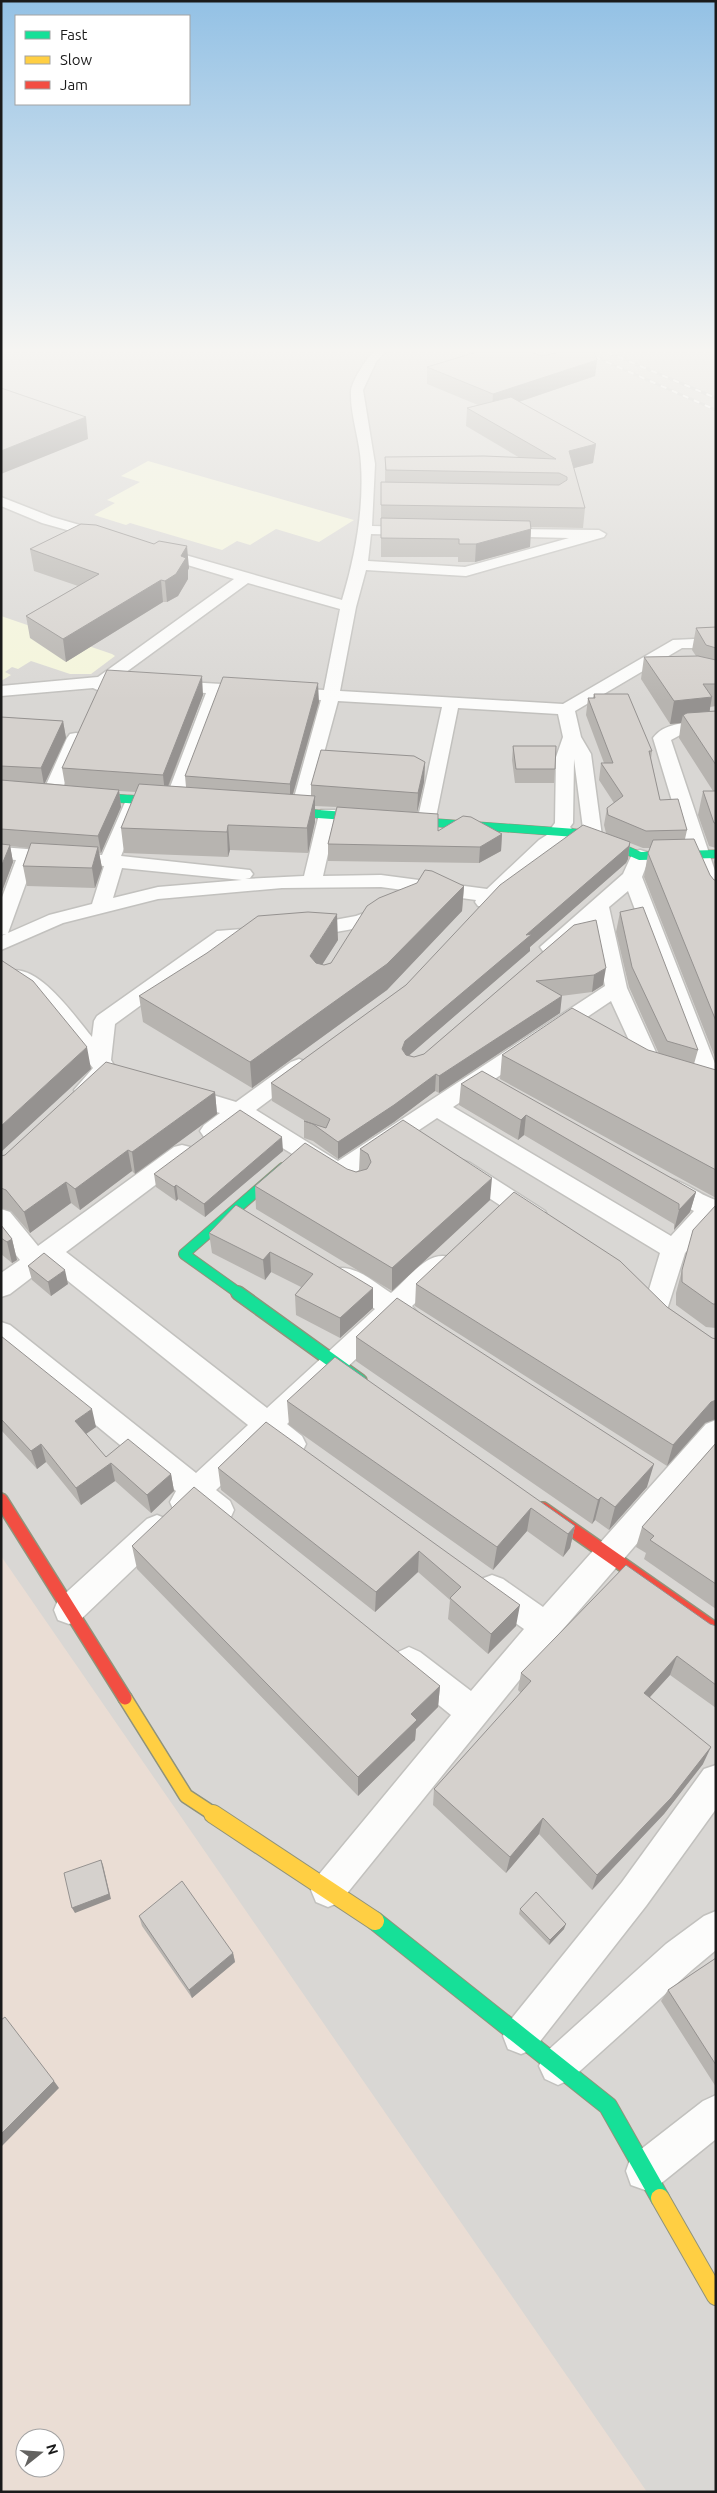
<svg xmlns="http://www.w3.org/2000/svg" width="717" height="2493" viewBox="0 0 717 2493" font-family="Ubuntu,sans-serif">
<rect width="100%" height="100%" fill="#eae8e2"/>
<!-- residential -->
<path fill="#d9d7d4" d="M1,352h715v2140h-268l-447,-704z"/>
<!-- education -->
<path fill="#f4f5db" d="M148,461l206,59 -35,22 -43,-13 -26,16 -13,-4 -15,9 -92,-27 -4,2 -32,-10 21,-12 -8,-3 33,-18 -19,-6z
M1,616l111,38 3,2 -24,18h-21l-39,-13 -13,8 -6,-2 -7,5 6,3 -10,6z"/>
<!-- military -->
<path fill="#eaddd4" fill-rule="evenodd" d="M1,1556l646,936h-646zM25,2438h30v30h-30z"/>
<g fill="none" stroke-linecap="round" stroke-linejoin="round">
<!-- street casing -->
<g stroke="#c2c1be" stroke-width="3">
<path id="street" d="M373,352h12l-9,10 -13,28 12,74 -3,62 43,1 7,4 -7,4 -44,-1 -3,27 97,6 104,-29 -77,-2 -2,-3 2,-3 5,-1 102,1 7,4 -2,3 -138,39 -100,-6 -10,37 -16,84 223,13 110,-64 43,-2v10h-34l-107,63 6,26 10,17 11,82 -2,4h-14l-2,-4 -10,-77 -1,64 -3,4 5,5 -22,16 -61,58h-14l-3,-4 1,-2 -95,-13 -99,1 -124,11 -95,24 -62,27v-14l5,-2 -5,1v-35l15,-40 -15,-1v-12l101,8 24,-55 3,-4h12l3,4 -23,56 129,14 3,4 -3,4 -5,1 59,-3 15,-62 2,-4h14l2,4 -14,62 58,-1 106,14 52,-49 11,-7 -1,-2 6,-8 1,-66 7,-20 -5,-23 -100,-6 -23,114 -2,4h-14l-2,-4 25,-115 -104,-6 -30,111 -2,4h-14l-2,-4 31,-112 -98,-6 -41,109 -3,4h-12l-3,-4 42,-110 -99,-6 -7,4 -7,-3 -92,8v-10l97,-9 136,-98 -83,-25 -2,-3 2,-3h10l181,52c13,-43 22,-90 19,-136 -1,-24 -11,-49 -10,-73 1,-10 15,-32 22,-39zM248,583l92,26 -16,81 -206,-12zM34,861l70,5 -12,38 -43,11 -41,18zM122,868l120,12 -84,7 -45,11z
M1,497l51,20 59,17 2,3 -7,4 -64,-18 -41,-17z
M716,722v10l-34,2 -11,6 45,134v30l-7,-2 -3,-4 -18,-44 -35,-116c13,-18 43,-16 63,-16z
M76,733l6,1 3,4 -25,56 -3,4h-12l-3,-4 25,-56 3,-4z
M640,850l7,2 3,4 -8,21 74,189v26l-12,-2 -3,-5 -73,-194 -19,16 18,81 36,80 -3,5 -8,3 -8,-3 -33,-72 -158,106 218,129 23,-25 -39,-20 -3,-6 3,-6c21,-6 41,15 61,21v19l-31,34 -19,60 -9,3 -9,-3 -4,-7 16,-53 -223,-135 -90,60 -8,3 -8,-3 -3,-4 -8,-3 -80,-49c-12,9 -21,19 -36,15l-4,-6 4,-6 16,-12 -45,-13 -3,-6 3,-6 8,-2 53,16 55,-40 8,-3 8,3 3,5 -3,5 -51,38 82,51 267,-175 -13,-65 -35,30 -7,2 -7,-2 -3,-4 83,-73 10,-22z
M389,904l7,2 3,4c-11,16 -75,24 -95,27l-7,-2 -3,-4 3,-4 59,-11z
M267,927l7,2 3,4 -3,4 -45,4 -114,83 -4,36 6,11c-8,14 -24,29 -40,24l-3,-5 19,-22 -54,-67 -29,-20 -3,-5 3,-5c29,-7 65,46 82,66l2,-16 3,-5 120,-85z
M182,1145l8,2 4,6 -4,6 -124,93 201,156 108,-99 -41,-26 -4,-7 4,-7c20,-6 41,14 57,24 16,-13 36,-43 58,-36l4,7 -4,7 -37,35 8,10 -4,7 -9,3 -12,-4 -108,102 15,12 4,8 -4,8c-15,6 -22,-2 -34,-11l-52,49 14,11 4,9 -4,9c-15,5 -22,-1 -33,-11l-13,7 -10,-4 -4,-9 6,-11 -175,-144v-25l9,3 186,148 52,-48 -200,-160 -38,29 -9,3v-24l19,-13 -19,-24v-27l9,3 28,34 136,-99z
M462,1160l8,3 75,48 3,6 -3,6 -9,3 -9,-3 -73,-48 -4,-6 4,-6z
M716,1420v32l-190,220 -186,230 -12,5 -12,-5 -5,-12 5,-12 135,-163 -53,-43 -5,-10 5,-10 11,-5 11,5 51,39 53,-62 -43,-30 -4,-10 4,-10 11,-4 11,4 40,28 163,-183z
M157,1515l10,4 5,9 -5,9 -87,83 -11,4 -11,-4 -4,-10 4,-10 89,-81z
M716,1765v44l-70,97 -112,143 -13,5 -13,-5 -5,-13 5,-13 114,-141 82,-113z
M716,1911v39l-24,20 -121,109 -13,6 -13,-6 -6,-13 6,-13 121,-109 38,-28z
M716,2095v44l-57,46 -14,5 -14,-5 -5,-14 5,-14 72,-56z"/>
</g>
<!-- fast-far3 casing -->
<g stroke="#90937a" stroke-width="9">
<path id="fast-far3" d="M83,796l87,6
M278,811l311,23 51,22 76,-2"/>
</g>
<!-- fast-far2 casing -->
<g stroke="#90937a" stroke-width="12">
<path id="fast-far2" d="M240,1294l-56,-40 99,-86"/>
</g>
<!-- fast-far1 casing -->
<g stroke="#90937a" stroke-width="16">
<path id="fast-far1" d="M238,1293l122,88"/>
</g>
<!-- fast casing -->
<g stroke="#90937a" stroke-width="20">
<path id="fast" d="M375,1921l233,185 52,92"/>
</g>
<!-- slow-far1 casing -->
<g stroke="#90937a" stroke-width="16">
<path id="slow-far1" d="M125,1698l61,98 29,19"/>
</g>
<!-- slow casing -->
<g stroke="#90937a" stroke-width="20">
<path id="slow" d="M213,1814l162,107
M660,2198l56,98"/>
</g>
<!-- jam casing -->
<g stroke="#90937a" stroke-width="16">
<path id="jam" d="M1,1500l124,198
M543,1509l173,121"/>
</g>
<!-- street -->
<use href="#street" fill="#fcfcfb" fill-rule="evenodd"/>
<!-- fast-far3 -->
<use href="#fast-far3" stroke="#16e098" stroke-width="8"/>
<!-- fast-far2 -->
<use href="#fast-far2" stroke="#16e098" stroke-width="10"/>
<!-- fast-far1 -->
<use href="#fast-far1" stroke="#16e098" stroke-width="13"/>
<!-- fast -->
<use href="#fast" stroke="#16e098" stroke-width="18"/>
<!-- slow-far1 -->
<use href="#slow-far1" stroke="#ffcf43" stroke-width="13"/>
<!-- slow -->
<use href="#slow" stroke="#ffcf43" stroke-width="18"/>
<!-- jam -->
<use href="#jam" stroke="#f24e42" stroke-width="13"/>
<!-- rail casing -->
<g stroke="#c9c9c8" stroke-width="3">
<path id="rail" d="M584,352l132,58
M607,352l109,46"/>
</g>
<!-- rail -->
<use href="#rail" stroke="#fff" stroke-width="2" stroke-dasharray="6" stroke-linecap="butt"/>
</g>
<!-- wall -->
<path fill="#b7b4b0" d="M542,356l55,4 -2,16 -76,26 77,42 -3,19 -19,5 11,40 -2,20 -52,-1 -1,20 -55,15h-17v-5h-77v-75h4v-25l135,1 -54,-32 1,-18 11,-3 -51,-21v-17z
M30,549l159,19 -1,2v9l-10,17 -11,6h-4l-97,60 -36,-24 -4,-22 52,-30 -44,-15z
M716,627v79l-6,1v4h6v137l-7,-2 -11,-31 5,-24h10l-34,-53 2,-15 -11,1 -29,-45 3,-22 52,-1 -4,-6 4,-22z
M594,694l58,57 -1,8 9,41 27,30 -2,9 25,36 4,5h2v180l-72,-183 4,-24 2,-5h-7l-13,-5 -2,16 -2,4 -96,84v4l-121,104 5,2 10,-3 150,-129 29,60 -11,7 -31,4 -1,17 -121,80 -4,-2 -41,31 -56,37 -25,-18 -9,-3v-17l3,1 -35,-21 -1,-18 135,-98 200,-152 -2,-8 3,-17 7,-5 -15,-23 2,-17h3l-18,-48 2,-17h5z
M203,695l-34,91 17,1 -1,-11 134,-74 -26,93 18,1v-11l114,-23 -1,20 -7,31 21,18 64,3 -1,17 -22,12 -151,-2v-17l9,-37 -22,-1v16l-7,31 -78,-3 -2,7 -104,-4 -3,-25 15,-36 -17,-1 2,16 -20,46h-2l3,15 -7,20 -68,-2 -4,-20 6,-18 -19,-2 3,16 -12,32v-177l62,4 3,17 -21,45 20,2 -3,-17z
M513,746l42,23 -1,14h-39l-3,-23z
M716,853v15l-2,-6z
M464,886l-2,25 -75,79 -135,98 -109,-66 -4,-26 199,-56 -16,25h2l7,-2z
M620,912l78,138 -4,14 22,6v128l-216,-119 2,-24 146,-5 11,4 -30,-67 -13,-55z
M461,1084l235,108 -6,20 -16,18v-6l-150,-89 -6,5 -59,-35z
M215,1092l2,22 -82,60 -3,-3 -52,39 -9,-7 -41,30 -19,-22 -10,-3v-52z
M360,1149l130,51 -98,91 -136,-82 -1,-23 92,-17 9,3 3,-1z
M283,1151l-78,66 -27,-18 -2,2 -20,-14 -2,-13z
M236,1205l137,103 -33,30 -44,-23 -1,-20 6,-8 -30,-15 -6,8 -53,-27 -3,-20z
M716,1205v123l-10,-1 -30,-22v-12l6,-23z
M1,1225l11,14 5,21 -5,3 -11,-9z
M28,1266l40,18 -17,12 -19,-16z
M416,1284l251,23 45,31 -7,85 -38,43 -252,-160z
M1,1336l95,91 -10,7 20,23 65,17 3,17 -23,22 -36,-32 -34,24 -35,-43 -9,7 -36,-39z
M356,1337l291,150 -38,43 -14,-10 -3,4 -236,-163z
M287,1401l288,125 -5,22 -7,9 -36,-26 -34,39 -204,-145z
M266,1422l250,204 -28,28 -40,-35 2,-19 -32,-28 -43,40 -154,-122 -3,-22z
M716,1443v166l-72,-50 2,-6 -10,-6 6,-20z
M132,1546l308,140 -2,21 -22,22 -1,11 -57,56 -221,-227z
M710,1624l6,2v82l-46,-33 -20,22 53,67 -39,50 -72,76 -53,-56 -33,39 -73,-68 1,-16 87,-96 -3,-3 3,-17z
M520,1909l44,20 -15,16 -30,-31z
M139,1916l94,37 2,9 -43,36 -50,-72z
M716,1958v129l-55,-86 7,-11z"/>
<!-- shaded-wall -->
<path fill="#959290" d="M597,360l-2,16 -103,35 1,-17z
M86,417l2,22 -87,35v-23z
M596,444l-3,19 -26,7 2,-19z
M531,529l-1,18 -55,15 1,-18z
M187,546l2,22 -1,2v9l-10,17 -11,6 -2,-21z
M161,580l2,22 -97,60 -3,-23z
M202,676l1,19 -38,99 -2,-19z
M318,683l1,19 -29,102v-20z
M712,697l-4,23 -25,-5 -2,8 -11,1 4,-23z
M63,721l3,17 -22,47 -3,-17z
M425,762l-1,20 -7,31 1,-20z
M119,790l2,17 -20,46 -3,-17z
M315,796v26l-7,31 -1,-25z
M228,825l2,25 -2,7 -1,-25z
M502,834l-1,17 -22,12 1,-16z
M630,842l-2,17 -2,4 -96,84v4l-125,108 -3,-10 3,-8 121,-106z
M10,845l3,17 -12,32v-27z
M98,847l4,21 -7,20 -3,-20z
M464,886l-2,25 -75,79 -135,98 -2,-26z
M337,914l1,26 -27,42 -1,-26z
M606,968l-3,17 -11,7 2,-17z
M562,996l-2,17 -121,80v-17z
M87,1047l4,22 -90,83v-26z
M436,1074l-1,17 -41,31 -56,37v-17z
M215,1092l2,22 -82,60 -3,-22z
M526,1115l-2,20 -6,5 3,-20z
M282,1137l1,14 -78,66 -1,-13z
M128,1150l4,21 -52,39 -5,-21z
M492,1178l-2,22 -98,91v-23z
M66,1182l5,21 -41,30 -6,-21z
M176,1185l2,14 -2,2 -2,-14z
M696,1192l-6,20 -16,18 5,-20z
M12,1239l5,21 -5,3 -5,-21z
M270,1252l1,20 -6,8 -2,-20z
M65,1270l3,14 -17,12 -3,-14z
M373,1288v20l-33,30v-20z
M716,1400v19l-11,4 -38,43 6,-21 38,-43z
M92,1409l4,18 -16,11 -5,-17z
M41,1444l5,18 -9,7 -6,-18z
M111,1463l4,18 -34,24 -5,-17z
M654,1464l-7,23 -38,43 6,-23z
M171,1474l3,17 -23,22 -4,-18z
M601,1497l-6,23 -3,4 6,-24z
M531,1508l-4,23 -34,39 4,-23z
M575,1526l-5,22 -7,9 5,-23z
M419,1551l-1,21 -43,40 1,-20z
M520,1605l-4,21 -28,28 3,-20z
M677,1656l-7,19 -32,35 6,-17z
M440,1686l-2,21 -22,22 -1,11 -57,56v-19l53,-63z
M711,1747l-8,17 -39,50 -72,76 5,-15z
M543,1818l-4,16 -33,39 4,-16z
M101,1860l2,5 8,34 -36,14 -3,-5z
M566,1924l-2,5 -15,16 1,-5z
M233,1953l2,9 -43,36 -3,-8z
M54,2081l5,7 -58,59v-13z"/>
<!-- building -->
<path fill="#d5d1cd" stroke="#959290" d="M477,352h54l11,4 18,-4h34l3,8 -104,34 -66,-27z
M1,388l85,29 -85,34z
M511,397l85,47 -27,7 16,57 -204,-3v-23l178,3 8,-5v-3l-8,-4 -173,-3 -1,-13 99,-1 72,3 -89,-51z
M381,518l149,3 1,8 -55,15h-17v-5l-78,-1z
M81,524l15,1 58,19 5,-3 28,5 -6,10 5,2 -10,16 -11,7 -4,-1 -98,59 -37,-23 73,-42 -69,-25z
M716,627v21l-10,-3 -10,-17z
M698,656l18,4v24h-13l9,13 -38,4 -30,-44z
M107,670l95,6 -39,99 -101,-7z
M223,677l95,6 -28,101 -105,-8z
M594,694h34l24,57h-3l11,49 18,-1 9,31 -41,1 -38,-16 -1,-7 16,-12 -22,-33h12l-25,-65h7z
M716,711v54l-33,-50 4,-2z
M1,717l62,4 -22,47 -40,-2z
M513,746h43l-1,23h-39z
M321,750l93,6 11,6 -7,31 -107,-8z
M1,780l118,10 -21,46 -97,-7z
M139,784l176,12 -8,32 -79,-3 -1,7 -106,-4z
M703,791h13v32h-2z
M337,807l101,7v17l25,-15 8,1 31,17 -22,13 -152,-3z
M583,825l47,17 -1,4 -103,89 6,-1 -127,107 -3,8 4,6 8,2 10,-3 150,-129 22,-5 10,48 -12,7 -58,6 26,15 -123,80 -3,-2 -42,31 -56,37 -25,-18 -9,-3 22,7 4,-9 -59,-36 135,-98 94,-100z
M694,839l16,36 4,5h2v141l-68,-168 5,-13z
M31,843l67,4 -6,21 -69,-2z
M1,844l9,1 -9,22z
M425,870l7,1 32,15 -77,78 -137,98 -111,-66 68,-43 51,-37 50,-4 29,2 -27,42 6,7 8,2 7,-2 36,-57 12,-8 38,-15z
M643,907l55,143 -31,-9 -35,-74 -12,-55z
M1,960l32,21 54,66 -86,79z
M572,1008l76,42 68,20v100l-214,-115z
M106,1062l109,30 -83,60 -4,-2 -53,39 -9,-7 -42,30 -18,-22 -5,-2v-32l4,-1z
M482,1071l214,121 -17,18v-6l-153,-89 -5,5 -60,-36z
M240,1110l42,27 -78,67 -28,-19 -2,2 -20,-13z
M403,1120l89,58 -100,90 -137,-82 50,-43 42,26 9,3 11,-3 4,-7 -3,-8 -8,-5z
M514,1192l106,69 47,46 45,31 4,1v61l-5,2 -38,43 -257,-161z
M236,1205l137,83 -33,30 -45,-23 18,-21 -43,-22 -7,8 -54,-27z
M716,1205v99h-3l-31,-22v-12l11,-40z
M1,1225l11,14 -5,3 -6,-4z
M44,1253l21,17 -17,12 -20,-16z
M397,1298l257,166 -39,43 -14,-10 -3,3 -242,-163z
M1,1336l91,73 -17,12 31,36 22,-18 43,35 -24,21 -36,-32 -35,25 -35,-44 -10,7 -30,-32z
M335,1357l240,169 -7,8 -37,-26 -34,39 -210,-146z
M266,1422l254,183 -29,29 -41,-36 11,-11 -42,-36 -43,41 -158,-124z
M716,1443v141l-66,-44 4,-4 -12,-9z
M194,1487l246,199 -29,28 6,6 -59,57 -226,-231z
M626,1565l84,59 6,2v59l-39,-29 -33,37 67,54 -40,51 -74,77 -54,-57 -33,39 -76,-68 97,-108 -10,-8z
M101,1860l8,34 -37,14 -8,-35z
M182,1881l51,72 -44,37 -50,-74z
M536,1892l30,32 -16,16 -30,-31z
M716,1958v107l-48,-75z
M5,2017l49,64 -53,53v-114z"/>
<!-- sky -->
<linearGradient id="sky" x2="0" y2="1"><stop stop-color="#93c1e5"/><stop offset="0.5" stop-color="#f6f5f2"/><stop offset="1" stop-color="#f6f5f2" stop-opacity="0"/></linearGradient>
<rect width="717" height="701" fill="url(#sky)"/>
<!-- border -->
<rect width="717" height="2493" fill="none" stroke="#1a1a1a" stroke-width="5"/>
<!-- legend -->
<rect x="15" y="15" width="175" height="90" fill="#ffffff" stroke="#a3a3a3"/>
<rect x="25" y="31" width="25" height="8" fill="#16e098" stroke="#a3a3a3"/>
<text x="60" y="40" font-size="15" fill="#1a1a1a">Fast</text>
<rect x="25" y="56" width="25" height="8" fill="#ffcf43" stroke="#a3a3a3"/>
<text x="60" y="65" font-size="15" fill="#1a1a1a">Slow</text>
<rect x="25" y="81" width="25" height="8" fill="#f24e42" stroke="#a3a3a3"/>
<text x="60" y="90" font-size="15" fill="#1a1a1a">Jam</text>
<!-- north arrow -->
<g transform="translate(40 2453) rotate(73)"><circle r="24" fill="#ffffff" stroke="#a3a3a3"/>
<path d="M0-4L9 19L0 12L-9 19Z" fill="#636260"/>
<text y="-8" font-size="14" font-weight="bold" text-anchor="middle" fill="#1a1a1a">N</text>
</g>
</svg>
